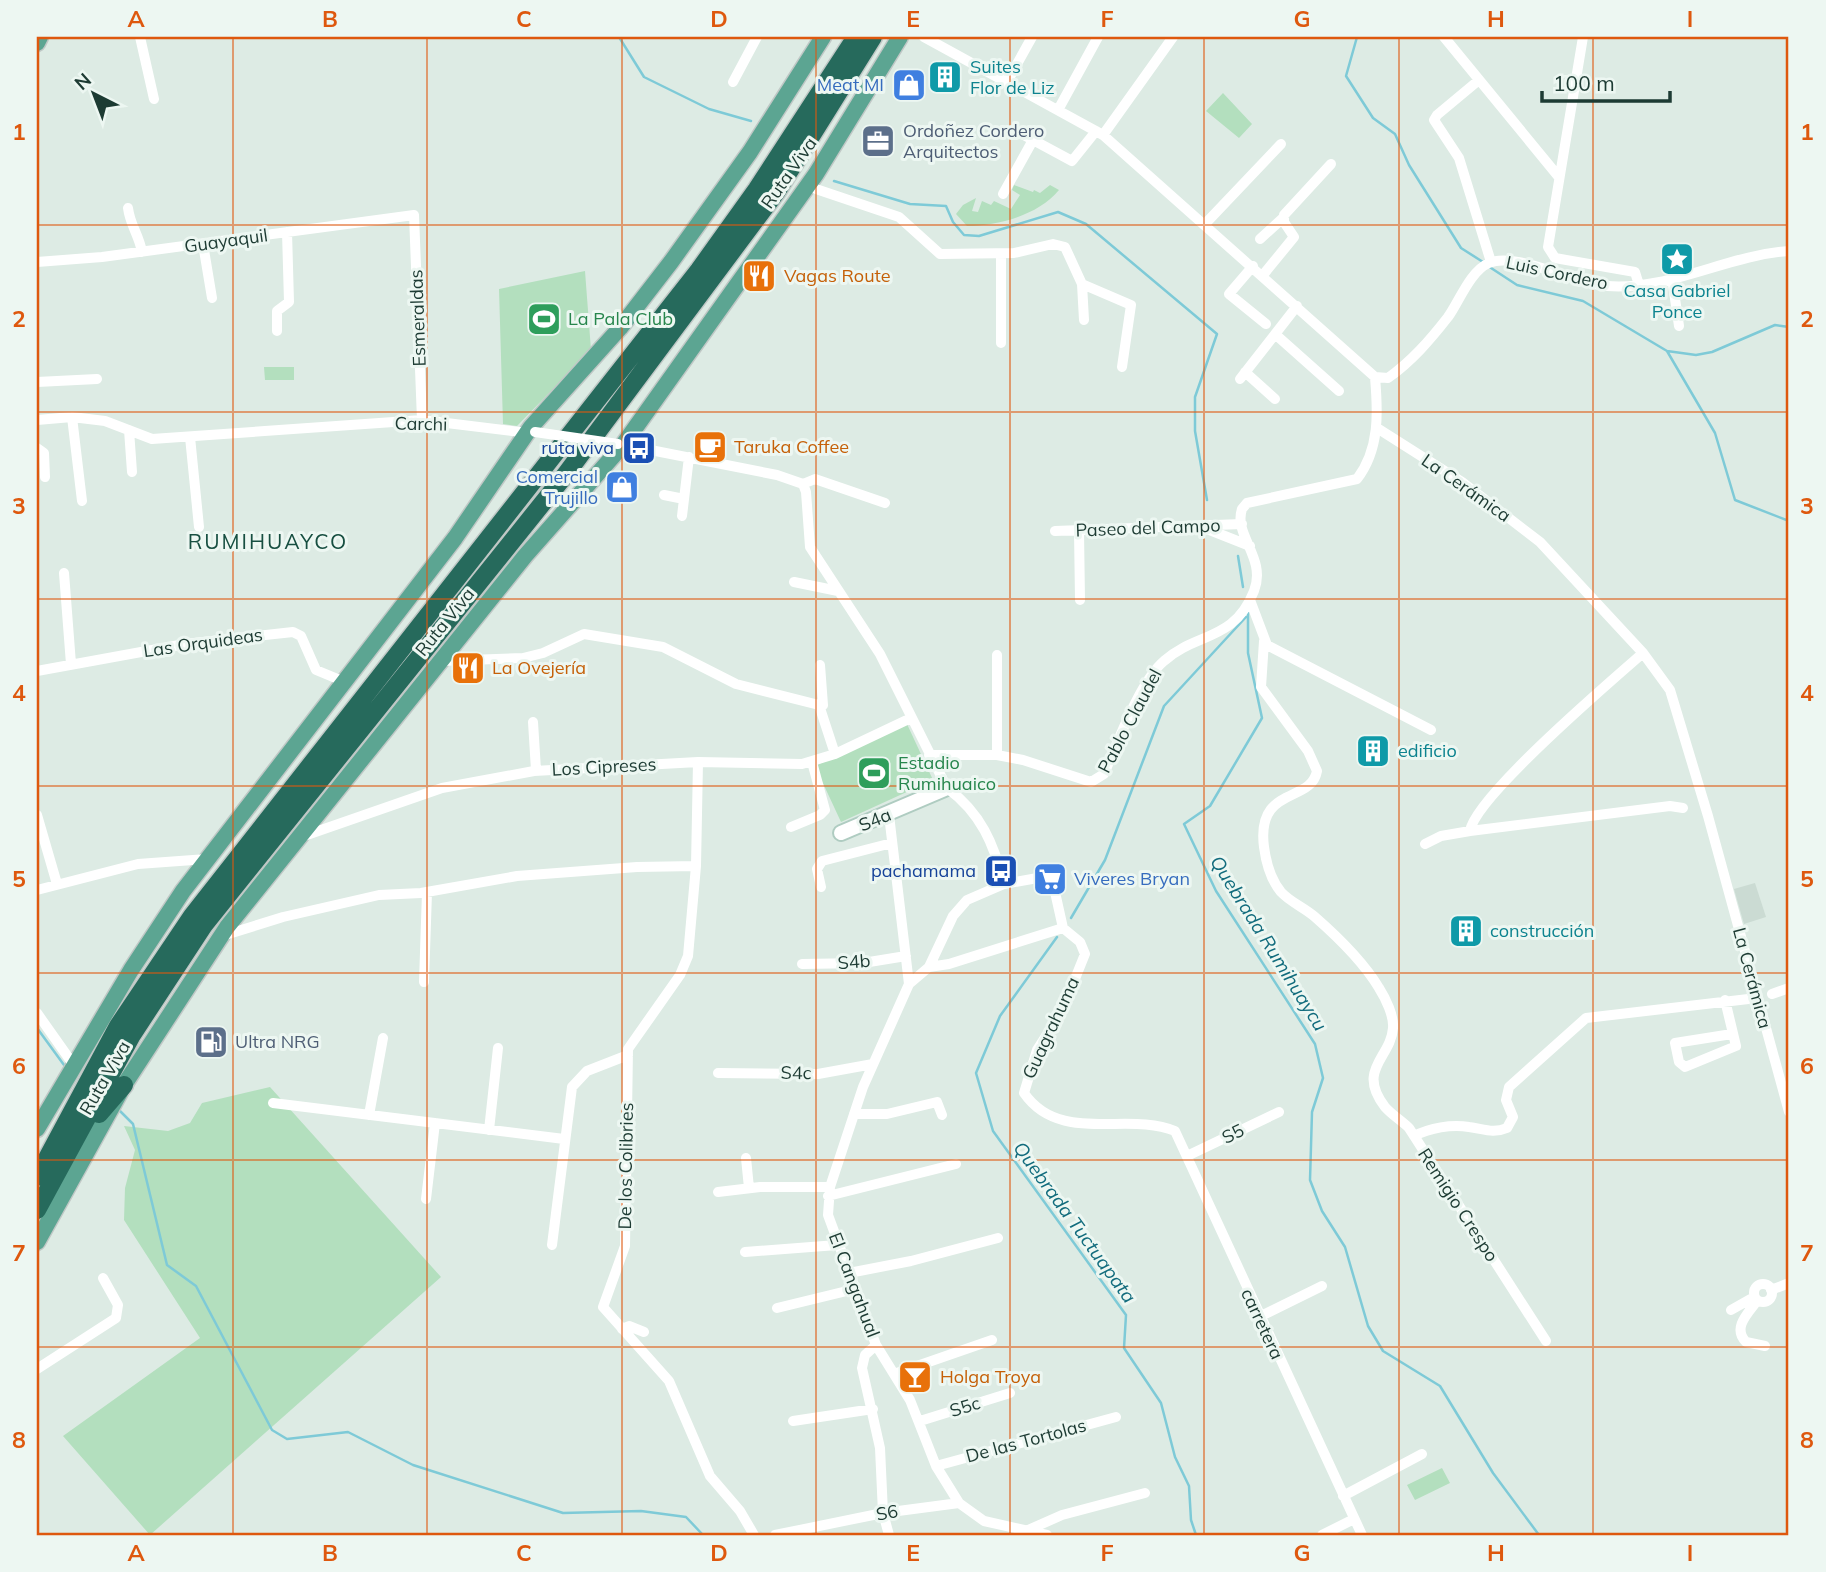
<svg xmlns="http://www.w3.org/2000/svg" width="1826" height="1572" viewBox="0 0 1826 1572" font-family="Mulish,sans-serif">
<rect width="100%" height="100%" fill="#ddebe4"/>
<!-- built -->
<path fill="#cbdbd3" d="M1755,883l11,34 -22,7 -10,-35z"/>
<!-- green -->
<path fill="#b3dfbe" d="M1223,93l29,31 -13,14 -33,-27z
M1014,185l19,7 1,-2 6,3 10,-8 9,5c-20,25 -62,36 -92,36l-11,-12 7,-9 13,-7 -4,13 6,1 4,-11 9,4 3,-4 17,8 9,-14 -8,-5z
M585,271l6,79 -74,76 -14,-2 -4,-135z
M264,367h30v13h-29z
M907,724l26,56 -92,42 -26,-56z
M270,1087l171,190 -291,258 -87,-99 137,-98 -76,-118 1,-32 10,-38 -11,-24 44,5 22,-8 12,-20z
M1442,1468l8,15 -35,17 -8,-15z"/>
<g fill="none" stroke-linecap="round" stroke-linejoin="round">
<!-- stream -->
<path stroke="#7ecad7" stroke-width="2.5" d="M619,37l25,40 65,32 42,12
M1357,37l-11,39 27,42 22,16 14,31 52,83 22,14
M834,181l76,23 36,2 7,16 11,13 15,1 79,-24 28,12 131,110 -22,63v34l12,69
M1488,266l29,19 66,16 84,50 29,4 16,-3 63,-27 14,2
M1667,351l48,82 20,67 54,21
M1238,556l5,31
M1248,612v41l14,65 -52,88 -26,18 32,67 99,153 8,34 -11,34 -2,68 12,31 23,36 23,79 15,25 57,35 53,87 46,62
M1071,918l34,-58 59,-154 82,-89
M1057,937l-57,79 -24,57 17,58 133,184 -2,33 37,55 14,54 14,29 2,34 5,15
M37,1028l27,37
M119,1110l14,14 34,141 29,21 76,144 15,9 61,-7 65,33 150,48 78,-2 45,6 17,18"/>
<!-- secondary casing -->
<g stroke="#afccc1" stroke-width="18">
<path id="secondary" d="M841,833l106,-45"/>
</g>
<!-- primary casing -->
<g stroke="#c0c8c6" stroke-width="19">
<path id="primary" d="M37,43l3,-6
M37,1129l94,-159 52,-79 272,-353 76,-111 89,-99 51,-66 79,-110 73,-115
M37,1242l87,-157 103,-158 298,-371 98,-111 193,-271 84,-137"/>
</g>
<!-- highway casing -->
<g stroke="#c0c8c6" stroke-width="21">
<path id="highway" d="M99,1114l25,-29
M37,1177l81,-151 74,-110 507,-646 58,-81 99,-152
M37,1210l95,-175 72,-110 362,-451 211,-283 96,-154"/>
</g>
<!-- street -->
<path stroke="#fff" stroke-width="10" d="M140,37l14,62
M924,37l179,98 272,242c3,35 5,72 -18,102l-110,24 -5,6c-9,26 25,49 12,82 -20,51 -58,41 -90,70 -24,20 -47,83 -60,113l-13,8 -68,-22 -26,-5h-68
M1444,37l114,139
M1583,37l-35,210 7,11 80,14 4,13
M1479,80l-42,35 -3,5 25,38 32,104
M733,82l24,-45
M1007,82l25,-45
M1058,110l40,-73
M1018,132l54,29 24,-30
M1103,135l70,-98
M805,188h8l86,29 41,37 74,-1 39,-9 12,3 17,37 2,36
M1003,194l30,-54
M128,208c2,17 11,27 14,44
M1205,224l76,-80
M1260,239l23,-21
M203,244l9,54
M1001,254v89
M37,262l65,-5 312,-42 8,205
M1253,266l-24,28 37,30
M1263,275l31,-38 -10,-15v-7l47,-51
M1672,278l7,48
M1082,284l49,21 -9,62
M277,331v-20l12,-9 -2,-70
M1275,334l64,57
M1245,372l30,27
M1375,377l13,1c24,-17 42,-38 60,-61 11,-15 22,-46 41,-54 26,-12 87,21 118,23 62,5 120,-31 182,-35
M1240,379l57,-73
M37,382l60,-3
M72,417l10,84
M37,420l35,-3 33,4 47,18 270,-19 106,13
M1377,428l85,54 78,60 103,111 27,37 38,126 81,296
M129,430l3,42
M190,437l9,90
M620,444l157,31 26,9
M37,448l7,5 1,24
M803,484l3,8 4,55 70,107 67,134c34,25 47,56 57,96
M803,484l12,-5 70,24
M664,495l20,4
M682,516l7,-59
M1207,529l43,17
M1055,531l187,-7
M1079,531l1,69
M64,573l7,91
M794,582l44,9
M1250,600l17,45 164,85
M1264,641l-3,46 47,64 9,20c-6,33 -61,14 -53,76 2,15 7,33 17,45 9,10 24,16 34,25 24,21 48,44 64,71 7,11 15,28 14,40 -2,30 -37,41 -8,79 7,8 17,14 24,21l137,213
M441,661l82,-3 20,-5 41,-19 79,13 73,37 83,21 16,49
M820,665l3,40 -3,1
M37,671l148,-27 108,-12 8,4 15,34 29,12
M533,722l3,48
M997,755v-100
M698,762l-2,104 -8,90 -8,19 -52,74 -3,197 -22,61 66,74 41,95 30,35 14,24
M37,815l20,69
M889,815l20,169
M791,827l29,-12 5,-5 -13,-48
M1470,831c5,-34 141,-150 173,-178
M301,837l141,-49 92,-17 164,-9 104,2 33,-10 76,-36
M1425,844l16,-8 29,-5 200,-25 13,2
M821,887l-4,-18 5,-8 70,-18
M37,890l101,-26 69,-5
M222,936l61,-19 96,-22 42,-2 96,-17 120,-9 59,-1
M802,964l61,-1 43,-7
M929,967l20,-3 114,-36
M424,982l3,-90
M1772,994l17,-6
M1725,1000l11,46 -51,21 -6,-5 -4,-19 57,-9
M37,1013l36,51
M718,1073l100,1 55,-10
M273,1103l291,36
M854,1114h33l50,-12 5,13
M369,1115l14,-77
M489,1130l9,-82
M1414,1136c16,-8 37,-12 55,-9 15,2 24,7 38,1l6,-11 -7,-17 3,-13 77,-69 171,-20
M1187,1156l92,-44
M746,1158l3,30
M718,1192l42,-5h70
M828,1196l128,-32
M426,1199l9,-76
M552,1245l20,-158 15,-16 41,-16
M745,1252l92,-7
M849,1273l62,-12 87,-23
M1754 1293a9 9 0 1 1 18 0a9 9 0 1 1-18 0Z
M1771,1290l18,-7
M1757,1301c-9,12 -25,27 -11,41l19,4
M777,1308l78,-19
M1731,1310l23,-13
M1259,1317l63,-31
M622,1329l7,-3 15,6
M876,1345l-11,10 -3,13 18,80 3,65 6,22
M37,1369l79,-51 2,-13 -15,-27
M894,1374l98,-34
M793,1421l80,-12
M920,1421l90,-28
M936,1466l180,-49
M1343,1496l79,-42
M1028,1530l34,-15 83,-22
M775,1535l108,-22 76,-10
M1047,1535l-63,-14 -25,-18 -23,-37 -26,-66 -34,-55 -48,-130 2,-28 33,-100 46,-103 20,-17 24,-51 14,-16 37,-16 39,-7 10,6 10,45 17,14 5,12 -23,57 -25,39 -13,43c36,52 104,18 151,38l187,404
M1322,1535l32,-16"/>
<!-- secondary -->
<use href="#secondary" stroke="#fff" stroke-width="14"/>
<!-- primary -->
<use href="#primary" stroke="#5ca592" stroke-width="16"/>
<!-- highway -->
<use href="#highway" stroke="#266a5c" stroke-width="18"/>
<!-- street-bridge -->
<path stroke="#fff" stroke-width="10" d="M535,432l83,12"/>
</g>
<!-- grid -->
<path fill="none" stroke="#de580e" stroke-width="2" stroke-opacity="0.55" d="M233,37v1498M427,37v1498M622,37v1498M816,37v1498M1010,37v1498M1204,37v1498M1399,37v1498M1593,37v1498M37,225h1752M37,412h1752M37,599h1752M37,786h1752M37,973h1752M37,1160h1752M37,1347h1752"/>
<!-- icons -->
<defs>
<g id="building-square" transform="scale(1.75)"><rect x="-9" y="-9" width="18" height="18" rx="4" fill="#0f9aa8" stroke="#edf7f2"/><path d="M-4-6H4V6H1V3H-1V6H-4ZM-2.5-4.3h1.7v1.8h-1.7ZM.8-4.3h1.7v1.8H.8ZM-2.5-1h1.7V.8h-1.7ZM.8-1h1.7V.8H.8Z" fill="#fff"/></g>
<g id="shop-square" transform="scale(1.75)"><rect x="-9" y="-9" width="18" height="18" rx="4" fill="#3f7fe0" stroke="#edf7f2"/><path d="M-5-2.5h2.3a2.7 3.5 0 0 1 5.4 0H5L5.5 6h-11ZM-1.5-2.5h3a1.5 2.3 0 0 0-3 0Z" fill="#fff"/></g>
<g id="office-square" transform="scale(1.75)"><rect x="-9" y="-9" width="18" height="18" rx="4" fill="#5c6f8a" stroke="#edf7f2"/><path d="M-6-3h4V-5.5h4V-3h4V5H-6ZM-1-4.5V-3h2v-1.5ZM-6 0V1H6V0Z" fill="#fff"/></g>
<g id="sight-square" transform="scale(1.75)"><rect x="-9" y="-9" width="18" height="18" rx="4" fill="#0f9aa8" stroke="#edf7f2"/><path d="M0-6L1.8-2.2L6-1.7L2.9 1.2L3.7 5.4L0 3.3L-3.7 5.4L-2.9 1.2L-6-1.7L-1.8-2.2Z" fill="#fff"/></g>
<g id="restaurant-square" transform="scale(1.75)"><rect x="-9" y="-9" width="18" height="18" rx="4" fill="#e8710a" stroke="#edf7f2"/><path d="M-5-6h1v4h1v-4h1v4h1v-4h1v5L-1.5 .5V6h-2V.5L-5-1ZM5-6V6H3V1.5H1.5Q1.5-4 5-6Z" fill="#fff"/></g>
<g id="stadium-square" transform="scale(1.75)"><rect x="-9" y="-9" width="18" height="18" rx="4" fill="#2e9e5b" stroke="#edf7f2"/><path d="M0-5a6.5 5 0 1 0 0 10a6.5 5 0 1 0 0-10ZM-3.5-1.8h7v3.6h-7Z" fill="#fff"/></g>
<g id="cafe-square" transform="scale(1.75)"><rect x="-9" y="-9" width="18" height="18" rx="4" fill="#e8710a" stroke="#edf7f2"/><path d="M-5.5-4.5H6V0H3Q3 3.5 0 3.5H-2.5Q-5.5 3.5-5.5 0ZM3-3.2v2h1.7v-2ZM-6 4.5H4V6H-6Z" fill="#fff"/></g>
<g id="bus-square" transform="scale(1.75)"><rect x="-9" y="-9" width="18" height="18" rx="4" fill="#1a4fb4" stroke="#edf7f2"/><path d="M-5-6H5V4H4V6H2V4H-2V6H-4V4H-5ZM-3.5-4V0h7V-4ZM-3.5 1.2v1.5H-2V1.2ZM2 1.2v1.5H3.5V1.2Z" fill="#fff"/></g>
<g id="supermarket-square" transform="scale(1.75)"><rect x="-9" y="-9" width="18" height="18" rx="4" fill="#3f7fe0" stroke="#edf7f2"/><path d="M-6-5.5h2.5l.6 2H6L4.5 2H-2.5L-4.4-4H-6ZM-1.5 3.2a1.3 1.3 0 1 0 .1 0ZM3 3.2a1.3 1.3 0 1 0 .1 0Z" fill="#fff"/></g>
<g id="fuel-square" transform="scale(1.75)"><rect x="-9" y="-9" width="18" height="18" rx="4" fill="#5c6f8a" stroke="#edf7f2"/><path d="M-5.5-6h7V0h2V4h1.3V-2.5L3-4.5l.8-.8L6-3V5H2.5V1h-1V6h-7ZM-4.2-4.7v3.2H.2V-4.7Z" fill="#fff"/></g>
<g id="bar-square" transform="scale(1.75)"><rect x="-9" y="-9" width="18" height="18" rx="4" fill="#e8710a" stroke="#edf7f2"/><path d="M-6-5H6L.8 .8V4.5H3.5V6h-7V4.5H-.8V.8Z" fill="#fff"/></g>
</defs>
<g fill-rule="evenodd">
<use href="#building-square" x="945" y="77"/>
<use href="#shop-square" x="909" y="85"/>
<use href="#office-square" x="878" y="141"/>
<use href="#sight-square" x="1677" y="259"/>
<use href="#restaurant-square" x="759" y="276"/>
<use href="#stadium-square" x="544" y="319"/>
<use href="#cafe-square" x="710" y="447"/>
<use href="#bus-square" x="639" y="448"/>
<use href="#shop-square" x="622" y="487"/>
<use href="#restaurant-square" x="468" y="668"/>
<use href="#building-square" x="1373" y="751"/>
<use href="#stadium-square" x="874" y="773"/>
<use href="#bus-square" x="1001" y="871"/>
<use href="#supermarket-square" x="1050" y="879"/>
<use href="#building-square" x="1466" y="931"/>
<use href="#fuel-square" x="211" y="1042"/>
<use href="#bar-square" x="915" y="1377"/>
</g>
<g text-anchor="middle" stroke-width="6" stroke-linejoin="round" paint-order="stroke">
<!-- culture labels -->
<g font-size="18" fill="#0d838f" stroke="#edf7f2" text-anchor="start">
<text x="970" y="73">Suites<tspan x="970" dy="21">Flor de Liz</tspan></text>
<text x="1677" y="297" text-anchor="middle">Casa Gabriel<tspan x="1677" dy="21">Ponce</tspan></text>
<text x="1398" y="757">edificio</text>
<text x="1490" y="937">construcción</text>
</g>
<!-- shop labels -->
<g font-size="18" fill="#366cbe" stroke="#edf7f2" text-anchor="end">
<text x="884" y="91">Meat MI</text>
<text x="598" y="483">Comercial<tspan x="598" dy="21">Trujillo</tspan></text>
<text x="1074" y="885" text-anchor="start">Viveres Bryan</text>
</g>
<!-- service labels -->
<g font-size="18" fill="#4e5e75" stroke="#edf7f2" text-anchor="start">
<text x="903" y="137">Ordoñez Cordero<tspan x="903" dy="21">Arquitectos</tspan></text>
<text x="235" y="1048">Ultra NRG</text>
</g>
<!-- street labels -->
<g font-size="18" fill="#1d3b33" stroke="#edf7f2">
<text transform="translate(789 173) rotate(-55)" y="6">Ruta Viva</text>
<text transform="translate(226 241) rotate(-8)" y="6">Guayaquil</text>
<text transform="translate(1557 273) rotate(12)" y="6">Luis Cordero</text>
<text transform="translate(418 318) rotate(-92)" y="6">Esmeraldas</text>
<text transform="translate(421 424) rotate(1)" y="6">Carchi</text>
<text transform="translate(1466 488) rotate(35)" y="6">La Cerámica</text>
<text transform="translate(1148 528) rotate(-2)" y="6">Paseo del Campo</text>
<text transform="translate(445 622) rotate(-51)" y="6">Ruta Viva</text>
<text transform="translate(203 643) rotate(-8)" y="6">Las Orquideas</text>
<text transform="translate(1130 721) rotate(-62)" y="6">Pablo Claudel</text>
<text transform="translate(604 767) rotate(-3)" y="6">Los Cipreses</text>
<text transform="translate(875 820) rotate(-22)" y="6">S4a</text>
<text transform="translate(854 962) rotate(-4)" y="6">S4b</text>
<text transform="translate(1752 978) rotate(75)" y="6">La Cerámica</text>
<text transform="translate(1051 1028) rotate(-65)" y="6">Guagrahuma</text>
<text transform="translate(796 1073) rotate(1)" y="6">S4c</text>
<text transform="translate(105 1078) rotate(-60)" y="6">Ruta Viva</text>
<text transform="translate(1233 1134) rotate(-26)" y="6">S5</text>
<text transform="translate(626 1166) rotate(-89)" y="6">De los Colibries</text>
<text transform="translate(1458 1205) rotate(57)" y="6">Remigio Crespo</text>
<text transform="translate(854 1285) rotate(69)" y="6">El Cangahual</text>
<text transform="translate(1262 1324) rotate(65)" y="6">carretera</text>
<text transform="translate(965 1407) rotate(-17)" y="6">S5c</text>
<text transform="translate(1026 1441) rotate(-15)" y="6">De las Tortolas</text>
<text transform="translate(887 1513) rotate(-10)" y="6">S6</text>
</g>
<!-- food labels -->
<g font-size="18" fill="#c56008" stroke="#edf7f2" text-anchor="start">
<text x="784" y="282">Vagas Route</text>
<text x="734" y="453">Taruka Coffee</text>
<text x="492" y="674">La Ovejería</text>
<text x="940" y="1383">Holga Troya</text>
</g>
<!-- leisure labels -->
<g font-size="18" fill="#27864d" stroke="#edf7f2" text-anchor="start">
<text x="568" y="325">La Pala Club</text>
<text x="898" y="769">Estadio<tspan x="898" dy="21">Rumihuaico</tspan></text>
</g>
<!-- transit labels -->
<g font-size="18" fill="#164399" stroke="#edf7f2" text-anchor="end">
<text x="614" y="454">ruta viva</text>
<text x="976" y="877">pachamama</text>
</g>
<!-- water labels -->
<g font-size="19" font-style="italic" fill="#126c7d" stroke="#edf7f2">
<text transform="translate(1269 943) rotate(58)" y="7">Quebrada Rumihuaycu</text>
<text transform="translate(1075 1222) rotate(54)" y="7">Quebrada Tuctuapata</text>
</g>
<!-- quarter labels -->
<g font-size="21" letter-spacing="2" fill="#174f41" stroke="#edf7f2">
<text x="268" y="549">RUMIHUAYCO</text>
</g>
</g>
<!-- border -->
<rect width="1826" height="1572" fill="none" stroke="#edf7f2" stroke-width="77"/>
<!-- north arrow -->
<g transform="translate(94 94) rotate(318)" stroke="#edf7f2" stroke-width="5" paint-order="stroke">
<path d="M0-5L12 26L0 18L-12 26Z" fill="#1d3b33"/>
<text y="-10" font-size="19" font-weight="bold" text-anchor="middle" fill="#1d3b33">N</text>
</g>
<!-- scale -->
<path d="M1542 91v10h128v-10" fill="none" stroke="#1d3b33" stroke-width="3.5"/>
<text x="1553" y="91" font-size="21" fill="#1d3b33" stroke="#edf7f2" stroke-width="5" paint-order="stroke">100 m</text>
<rect x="38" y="38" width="1749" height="1496" fill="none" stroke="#de580e" stroke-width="2.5"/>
<g font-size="23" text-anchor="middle" font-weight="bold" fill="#de580e">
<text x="136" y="27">A</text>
<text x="330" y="27">B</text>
<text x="524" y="27">C</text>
<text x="719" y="27">D</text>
<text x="913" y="27">E</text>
<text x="1107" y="27">F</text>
<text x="1302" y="27">G</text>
<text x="1496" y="27">H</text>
<text x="1690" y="27">I</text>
<text x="19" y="140">1</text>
<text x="1807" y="140">1</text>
<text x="19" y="327">2</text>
<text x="1807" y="327">2</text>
<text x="19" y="514">3</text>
<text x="1807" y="514">3</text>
<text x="19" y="701">4</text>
<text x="1807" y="701">4</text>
<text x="19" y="887">5</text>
<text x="1807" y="887">5</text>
<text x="19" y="1074">6</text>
<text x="1807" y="1074">6</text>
<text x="19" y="1261">7</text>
<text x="1807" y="1261">7</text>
<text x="19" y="1448">8</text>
<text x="1807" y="1448">8</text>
<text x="136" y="1561">A</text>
<text x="330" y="1561">B</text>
<text x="524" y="1561">C</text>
<text x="719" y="1561">D</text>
<text x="913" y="1561">E</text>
<text x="1107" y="1561">F</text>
<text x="1302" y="1561">G</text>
<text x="1496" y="1561">H</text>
<text x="1690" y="1561">I</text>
</g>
</svg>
